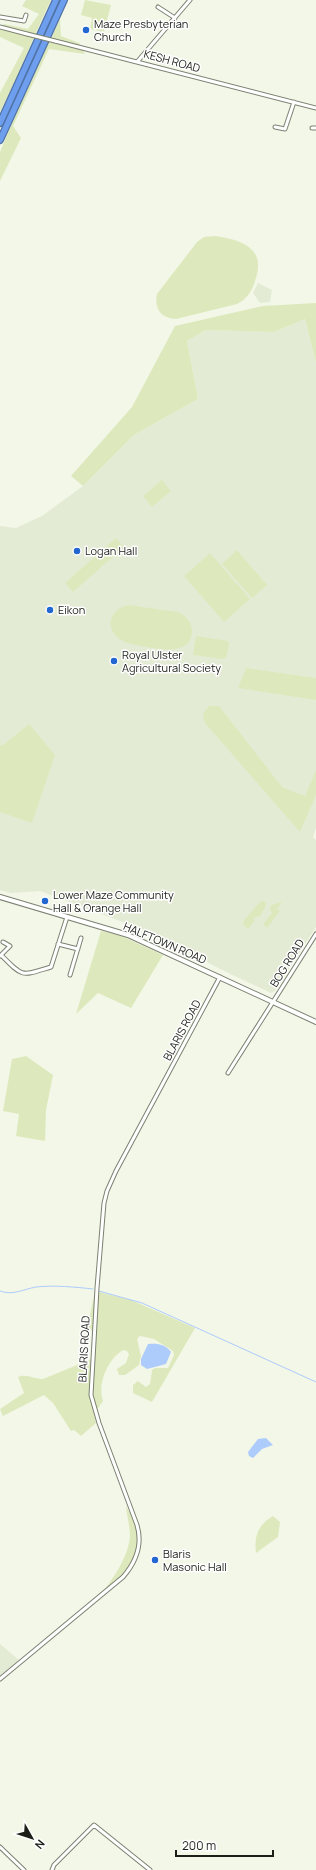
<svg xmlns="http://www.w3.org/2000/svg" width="316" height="1870" viewBox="0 0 316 1870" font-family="Manrope,sans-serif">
<rect width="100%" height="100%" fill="#f2f7e7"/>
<!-- built -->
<path fill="#e4ebd4" d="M258,283l14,7 -2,12 -10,1 -7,-10z
M305,319l11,44v465l-3,9 3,3v87l-41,64 -4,2 -51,-24 -68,-36 -112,-42 -29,2 -11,-3v-364l16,2 26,-12 41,-30 51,-51 64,-36 -11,-58 19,-11 68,2z
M0,1644l19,16 -19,16z"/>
<!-- green -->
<path fill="#dde9bd" d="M26,0h25c-18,37 -32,75 -51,112v-19l24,-45 -24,-11v-7l4,-6 24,5 11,-15 -17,-8z
M85,0l26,5 -7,27 -14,-3 2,-11 -11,-3z
M60,19l1,17 18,7 6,11 -36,-5 -36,77 8,12 -21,43v-29l34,-82z
M215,236c27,4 52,12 40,45 -3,10 -8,18 -18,23l-61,15c-15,-1 -22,-10 -19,-25l40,-52 7,-5z
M316,303v60l-11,-44 -31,13 -68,-2 -19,11 11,58 -64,36 -51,51 -12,-10 61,-69 43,-81 88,-20z
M162,480l9,11 -19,16 -9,-11z
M116,538l8,9 -51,45 -8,-9z
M237,550l30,35 -15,13 -30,-34z
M210,553l40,46 -26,23 -40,-46z
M128,605l50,7c8,4 14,10 14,19 0,30 -48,15 -65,12 -22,-8 -22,-32 1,-38z
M196,636l32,5 1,4 -3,12 -3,2 -30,-4z
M246,668l70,10v22l-78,-12z
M209,706h10l63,81 23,9 11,-26v25l-16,37 -95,-109 -2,-9z
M29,724l26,31 -23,68 -32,-11v-67h3z
M261,901l5,1 -1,6 -6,9 -3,-1 -3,4 2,1 -7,8 -5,-5 1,-4z
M282,902l-5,7 3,2 -13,17 -4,-4 9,-11 -2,-3 1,-5z
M101,931l18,4 44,20 -32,53 -33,-15 -22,21z
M26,1056l27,19 -7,35 -1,31 -29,-5 3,-22 -16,-3 9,-52z
M95,1291l36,9 64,28 -43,74 -19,-9v-8l5,-4 8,6 4,-3 2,-14 3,-2h13l6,-13 -1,-4 -19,-12 -14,-3 -3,3 4,17 -2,9 -14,10h-6l-2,-6 9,-6 3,-9 -2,-3 -4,-1c-15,9 -26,34 -20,51l-9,13 2,9 -15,13 -7,-6 -3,1 -18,-28 -9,-8 -41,21 -3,-7 24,-16 -6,-16c8,-4 16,2 25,2l51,-21 -1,-27 -6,-2z
M126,1506c5,9 11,19 11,29 3,23 -13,42 -32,54 11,-15 23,-33 25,-52 0,-10 -3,-21 -4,-31z
M273,1516l7,6 -2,15 -22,16c-2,-17 2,-28 17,-37z"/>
<!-- water -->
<path fill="#adcbfb" d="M148,1344c9,-1 17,0 23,8l-5,12 -19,5 -6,-4v-6z
M266,1438l7,7 -11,4 -9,9 -4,-2 -1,-4 10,-13z"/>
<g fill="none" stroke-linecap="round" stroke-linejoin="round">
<!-- stream -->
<path stroke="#adcbfb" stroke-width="1" d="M0,1291c13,5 24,-2 36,-4 18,-2 39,0 57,2
M99,1291l43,12 174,79"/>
<!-- street casing -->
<g stroke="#7d8173" stroke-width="5">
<path id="street" d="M158,7l17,11
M0,17l24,4 2,-6
M0,27l27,7
M55,41l261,67
M137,62l53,-62
M275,127l10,2 9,-27
M312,128h4
M58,944l20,5
M1,955l9,-9 -7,-4
M0,956l1,-1c23,23 20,21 50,12l16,-50
M70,975l11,-37
M228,1073l88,-139
M0,1679l123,-102c13,-15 20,-32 14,-52l-38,-102 -8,-28 6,-107 7,-85 3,-12 9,-20 104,-194
M0,1847l24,23
M52,1870l2,-5 40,-40 56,45"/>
</g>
<!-- secondary casing -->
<g stroke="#7d8173" stroke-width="6">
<path id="secondary" d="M0,897l128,38 188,87"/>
</g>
<!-- highway casing -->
<g stroke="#5172a4" stroke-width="8">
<path id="highway" d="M0,123l56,-123
M0,140l64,-140"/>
</g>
<!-- street -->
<use href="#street" stroke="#fff" stroke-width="3"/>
<!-- secondary -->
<use href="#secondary" stroke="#fff" stroke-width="4"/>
<!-- highway -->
<use href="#highway" stroke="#6e9fef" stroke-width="5.5"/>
<!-- street-bridge casing -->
<g stroke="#7d8173" stroke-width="5" stroke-linecap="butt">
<path id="street-bridge" d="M27,34l28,7"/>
</g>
<!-- street-bridge -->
<use href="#street-bridge" stroke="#fff" stroke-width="3"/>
</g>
<!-- markers -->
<g fill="#2266d2" stroke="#fff" stroke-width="1.5">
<circle cx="86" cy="30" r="4"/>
<circle cx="77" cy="551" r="4"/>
<circle cx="50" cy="610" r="4"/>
<circle cx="114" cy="661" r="4"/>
<circle cx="45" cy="901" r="4"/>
<circle cx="155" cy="1560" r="4"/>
</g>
<g text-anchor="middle" stroke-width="3" stroke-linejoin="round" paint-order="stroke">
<!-- poi labels -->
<g font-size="11" fill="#1c1e18" stroke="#fff" text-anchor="start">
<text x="94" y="28">Maze Presbyterian<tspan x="94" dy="13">Church</tspan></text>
<text x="85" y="555">Logan Hall</text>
<text x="58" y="614">Eikon</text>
<text x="122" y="659">Royal Ulster<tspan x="122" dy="13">Agricultural Society</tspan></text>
<text x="53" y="899">Lower Maze Community<tspan x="53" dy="13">Hall &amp; Orange Hall</tspan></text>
<text x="163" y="1558">Blaris<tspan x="163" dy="13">Masonic Hall</tspan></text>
</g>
<!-- street labels -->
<g font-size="11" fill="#1c1e18" stroke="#fff">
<text transform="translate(172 61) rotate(15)" y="4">KESH ROAD</text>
<text transform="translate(165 943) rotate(23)" y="4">HALFTOWN ROAD</text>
<text transform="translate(287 963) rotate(-58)" y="4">BOG ROAD</text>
<text transform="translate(182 1030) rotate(-62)" y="4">BLARIS ROAD</text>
<text transform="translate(84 1349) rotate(-87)" y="4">BLARIS ROAD</text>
</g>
</g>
<!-- north arrow -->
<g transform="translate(32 1838) rotate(129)" stroke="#ffffff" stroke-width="3" paint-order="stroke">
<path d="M0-3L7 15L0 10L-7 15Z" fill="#1c1e18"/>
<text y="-6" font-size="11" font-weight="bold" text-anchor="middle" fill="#1c1e18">N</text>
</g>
<!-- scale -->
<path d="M176 1850v6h97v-6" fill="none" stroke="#1c1e18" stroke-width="2"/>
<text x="182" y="1850" font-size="12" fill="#1c1e18" stroke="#ffffff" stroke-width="3" paint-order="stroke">200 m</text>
</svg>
